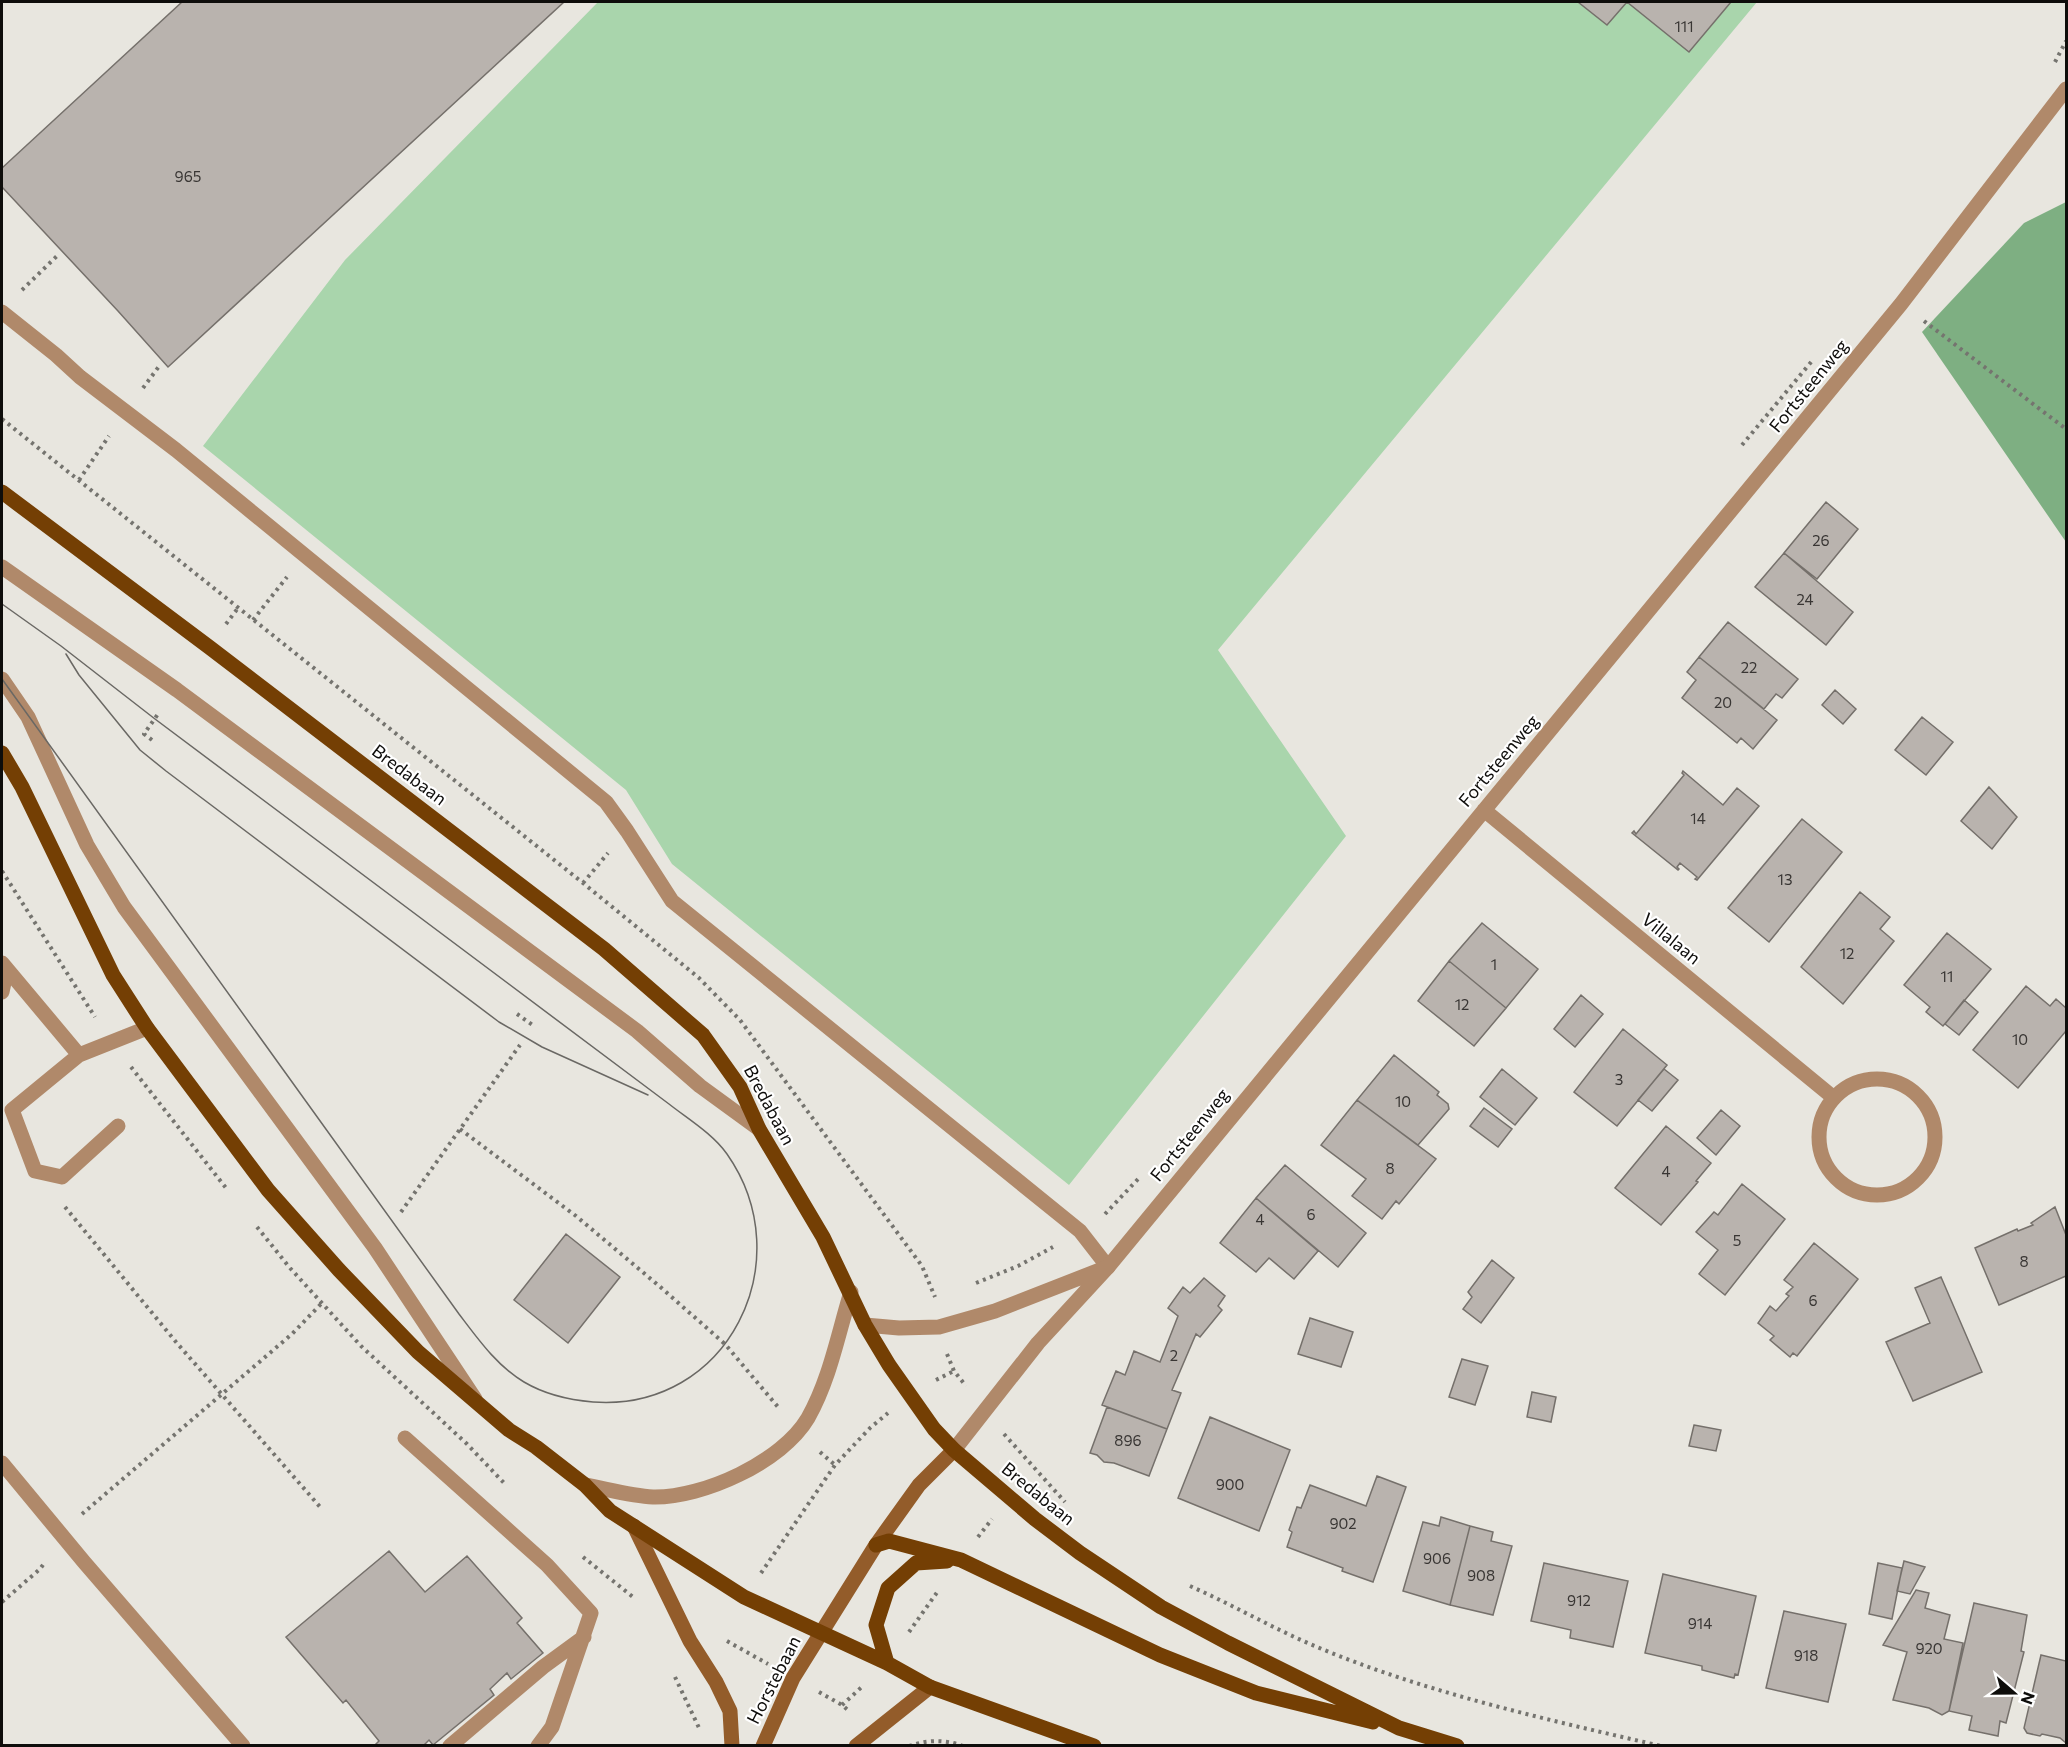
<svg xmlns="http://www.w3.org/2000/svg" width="2068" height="1747" viewBox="0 0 2068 1747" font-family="Commissioner,sans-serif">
<rect width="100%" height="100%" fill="#e8e6df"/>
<!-- green -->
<path fill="#a9d5ac" d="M598,2h1159l-539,648 128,186 -277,349 -397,-321 -46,-74 -423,-344 142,-186z"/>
<!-- forest -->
<path fill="#7eaf82" d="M2066,202v340l-144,-210 102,-109z"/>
<!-- building -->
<path fill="#b9b3ae" stroke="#75706b" stroke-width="1.5" d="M182,2h382l-396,365 -50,-56 -116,-124v-19z
M1578,2h49l-20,23z
M1627,2h104l-42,50z
M1826,502l32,27 -41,50 -33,-26z
M1784,553l69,59 -27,33 -71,-58z
M1728,622l70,57 -16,19 -6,-4 -12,15 -65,-52z
M1699,657l78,63 -24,29 -12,-11 -4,5 -55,-45 14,-18 -9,-8z
M1835,690l21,19 -13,15 -21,-19z
M1922,717l31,25 -27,33 -31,-25z
M1683,771l40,34 14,-17 22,18 -62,74 -2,-1 2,-2 -17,-14 -3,4 2,2 -1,1 -46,-37 2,-2 2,3 48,-59 -2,-2z
M1989,787l28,30 -25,32 -31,-28z
M1802,819l40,33 -73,90 -41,-34z
M1860,892l30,25 -10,12 14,12 -51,63 -42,-37z
M1482,923l56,46 -32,39 -57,-47z
M1947,933l44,36 -48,57 -17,-14 4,-5 -26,-22z
M1449,961l57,47 -32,38 -56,-45z
M2026,986l24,20 6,-7 10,9v23l-48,57 -45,-38z
M1581,995l22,19 -28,33 -21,-18z
M1964,1000l14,12 -19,23 -14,-11z
M1623,1029l44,36 -50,61 -43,-34z
M1394,1055l45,37 -2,3 11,9 1,5 -31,36 -61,-45z
M1502,1069l35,29 -22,27 -35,-28z
M1664,1069l14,11 -26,31 -14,-11z
M1357,1100l79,59 -37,45 -3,-3 -14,18 -30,-23 14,-17 -45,-34z
M1484,1108l28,21 -14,18 -28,-21z
M1721,1110l19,16 -24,29 -19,-17z
M1666,1126l45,37 -15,18 2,1 -37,43 -46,-37z
M1285,1165l81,68 -28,34 -82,-69z
M1742,1184l43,35 -60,76 -26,-21 19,-24 -22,-18 18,-20 4,3z
M1256,1198l62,53 -24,28 -25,-21 -13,14 -36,-29z
M2055,1207l11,28v41l-67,29 -24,-57 42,-19 1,2 15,-6 -2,-2z
M566,1234l54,43 -52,66 -54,-43z
M1814,1243l44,36 -61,77 -4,-3 -3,4 -20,-17 4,-4 -16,-13 12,-17 6,5 13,-15 -3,-2 7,-7 -9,-7z
M1492,1260l22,18 -33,45 -18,-14 9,-12 -4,-5z
M1941,1277l41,95 -69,29 -27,-59 44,-19 -15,-35z
M1204,1278l21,18 -7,10 4,4 -22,27 -4,-3 -24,56 9,3 -14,36 -65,-24 14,-34 9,4 9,-24 26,11 18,-46 -10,-8 15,-21 7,6z
M1310,1318l43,14 -12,35 -43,-13z
M1462,1359l26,7 -13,39 -26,-8z
M1532,1392l24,5 -5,25 -24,-5z
M1107,1407l60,22 -18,47 -35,-13 -10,-1 -7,-7 -7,-2z
M1210,1417l80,33 -31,81 -81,-33z
M1694,1425l27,5 -5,21 -27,-5z
M1377,1476l29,11 -33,95 -31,-11 1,-3 -56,-21 5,-15 -3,-2 8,-23 4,1 9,-23 56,21z
M1441,1517l29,9 -20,79 -47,-14 20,-69 16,4z
M1470,1526l23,6 -2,9 21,5 -19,69 -43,-10z
M389,1551l36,41 42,-36 55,62 -5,5 26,30 -32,26 -4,-6 -17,16 4,6 -61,50 -4,-5 -6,6h-49l5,-5 -33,-41 -3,3 -57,-66z
M1904,1561l21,6 -15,27 -13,-3z
M1544,1563l84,18 -15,66 -43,-9 1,-8 -40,-9z
M1878,1563l24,5 -10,51 -23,-5z
M1663,1574l93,22 -18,79 -3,-1 -1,4 -32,-8v-4l-57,-13z
M1916,1590l13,3 -4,15 25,7 -6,24 19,4 -14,68 -7,4 -13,-7 -36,-8 14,-48 -24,-7z
M1974,1603l53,12 -6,36 3,1 -18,71 -6,-2 -2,15 -29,-6 3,-14 -23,-5z
M1784,1611l62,13 -18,78 -62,-14z
M2041,1655l25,6v82l-6,-5 -18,-4 -2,2 -13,-3 -3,-5z"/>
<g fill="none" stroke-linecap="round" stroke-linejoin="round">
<!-- path -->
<path stroke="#75746f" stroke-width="4" stroke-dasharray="3 4.5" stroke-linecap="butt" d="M2055,62l11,-21
M22,290l35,-34
M1924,321l142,108
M143,388l17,-23
M2,419l581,464 116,95 41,42 182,246 13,31
M1742,445l70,-84
M79,480l30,-44
M253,620l34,-43
M226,624l12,-16
M152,740l-8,-6 14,-20
M2,871l93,146
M583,883l25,-30
M517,1014l17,12
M131,1067l95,121
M460,1129l116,87 82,69 67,59 53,63
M65,1207l111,135 145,166
M401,1212l119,-167
M1105,1214l34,-36
M257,1227l33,41 71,78 106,98 38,40
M976,1283l42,-17 35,-19
M947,1354l7,17 12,15
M936,1380l18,-9
M1004,1434l61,68
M820,1452l15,13
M82,1514l210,-180 29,-30
M978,1537l14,-18
M583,1557l50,40
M761,1573l74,-108 35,-37 18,-15
M1190,1586c43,19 84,43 127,61 110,46 228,72 344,99
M2,1602l38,-33 5,-7
M909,1632l29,-41
M727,1641l41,23
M675,1677l25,53
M819,1692l23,13 8,7
M842,1705l22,-20
M909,1746c18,-6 35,-7 54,0"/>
<!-- lane -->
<path stroke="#b0896a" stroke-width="15" d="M2,312l54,43 24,22 96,73 430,352 21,29 45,70 408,330 28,36
M2,567l175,123 460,341 63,55 59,43
M2,679l26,38 59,128 37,62 251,341 100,151
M2,963l77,92
M2,992l5,-23
M118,1126l-56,51 -27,-6 -23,-61 67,-55 68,-27
M405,1438l142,127 44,48 -39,114 -14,19
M2,1463l82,99 159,184
M450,1746l93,-79 41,-30"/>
<!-- street -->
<path stroke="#b0896a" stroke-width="15" d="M1484,810l350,288
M1819 1137a58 58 0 1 1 116 0a58 58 0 1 1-116 0Z
M865,1325l34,3 40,-1 56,-16 110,-43
M954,1450l84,-107 70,-76 793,-963 165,-215
M585,1485c22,4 46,11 68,12 50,1 129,-35 155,-79 22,-39 30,-84 43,-126"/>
<!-- secondary -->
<path stroke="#935c2a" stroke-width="15" d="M634,1526l56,115 26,41 14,29 2,35
M763,1746l30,-68 83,-133 43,-60 35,-35
M856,1746l74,-59"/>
<!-- primary -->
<path stroke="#743f04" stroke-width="15" d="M2,492l207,155 395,302 99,86 37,52 19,42 64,108 42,88 24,40 45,64 20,21 81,69 45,34 81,54 67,36 171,85 58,18
M2,753l20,34 91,188 34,53 121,162 71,80 79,82 91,78 27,17 49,38 25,26 134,86 143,66 43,24 164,59
M876,1545l13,-4 72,19 199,95 96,38 117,29
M887,1663l-11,-38 12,-37 28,-25 31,-2"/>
<!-- tram -->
<path stroke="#6a6864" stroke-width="1.5" d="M2,604l59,42 94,73 514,385c19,15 44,30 58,50 75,107 1,258 -134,248 -24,-2 -47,-7 -69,-20 -27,-16 -46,-43 -65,-68l-457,-635
M66,654l13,21 61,75 26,21 333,251 43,25 106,48"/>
</g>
<g text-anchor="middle" stroke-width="4.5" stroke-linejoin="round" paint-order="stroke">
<!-- number labels -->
<g font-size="15" fill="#393634">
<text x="1684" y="32">111</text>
<text x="188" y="182">965</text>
<text x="1821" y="546">26</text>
<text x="1805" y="605">24</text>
<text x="1749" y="673">22</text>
<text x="1723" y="708">20</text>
<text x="1698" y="824">14</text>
<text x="1785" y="885">13</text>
<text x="1847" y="959">12</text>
<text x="1494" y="970">1</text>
<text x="1947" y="982">11</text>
<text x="1462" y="1010">12</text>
<text x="2020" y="1045">10</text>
<text x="1619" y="1085">3</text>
<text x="1403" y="1107">10</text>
<text x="1390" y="1174">8</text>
<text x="1666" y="1177">4</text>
<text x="1311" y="1220">6</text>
<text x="1260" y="1225">4</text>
<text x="1737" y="1246">5</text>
<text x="2024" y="1267">8</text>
<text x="1813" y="1306">6</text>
<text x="1174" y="1361">2</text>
<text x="1128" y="1446">896</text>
<text x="1230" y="1490">900</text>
<text x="1343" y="1529">902</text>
<text x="1437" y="1564">906</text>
<text x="1481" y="1581">908</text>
<text x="1579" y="1606">912</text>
<text x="1700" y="1629">914</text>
<text x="1929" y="1654">920</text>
<text x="1806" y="1661">918</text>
</g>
<!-- street labels -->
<g font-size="18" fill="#0e0d0b" stroke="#fff">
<text transform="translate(1809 386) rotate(-51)" y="6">Fortsteenweg</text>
<text transform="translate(1499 761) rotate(-50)" y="6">Fortsteenweg</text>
<text transform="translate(409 775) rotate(37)" y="6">Bredabaan</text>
<text transform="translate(1671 939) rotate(39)" y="6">Villalaan</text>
<text transform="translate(769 1105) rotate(62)" y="6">Bredabaan</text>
<text transform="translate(1190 1135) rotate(-51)" y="6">Fortsteenweg</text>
<text transform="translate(1038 1494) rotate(39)" y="6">Bredabaan</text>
<text transform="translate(774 1680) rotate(-63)" y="6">Horstebaan</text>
</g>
</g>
<!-- border -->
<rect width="2068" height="1747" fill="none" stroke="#0e0d0b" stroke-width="6"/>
<!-- north arrow -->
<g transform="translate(2014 1693) rotate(110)" stroke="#ffffff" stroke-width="4.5" paint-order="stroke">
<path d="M0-4.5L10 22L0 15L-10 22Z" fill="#0e0d0b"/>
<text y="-9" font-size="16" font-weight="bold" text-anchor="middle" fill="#0e0d0b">N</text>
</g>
</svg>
